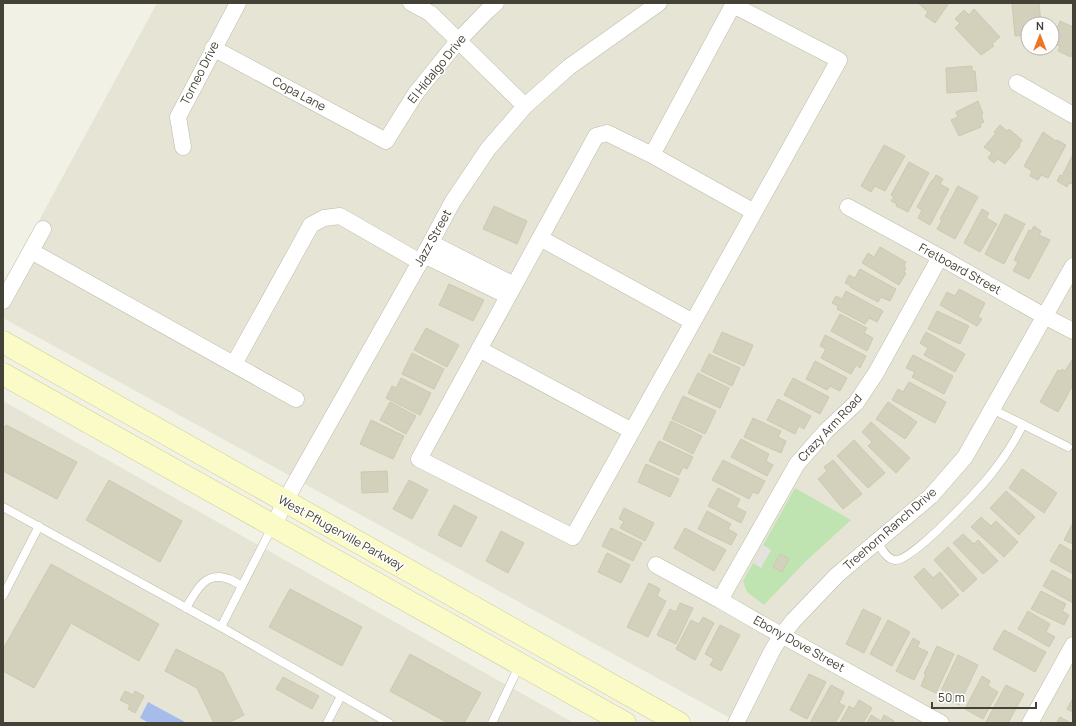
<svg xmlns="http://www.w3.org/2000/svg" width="1076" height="726" viewBox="0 0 1076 726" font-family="Manrope,sans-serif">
<rect width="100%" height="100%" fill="#f2f1e6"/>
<!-- residential -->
<path fill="#e6e4d4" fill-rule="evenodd" d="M157,3h916v720h-334l-736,-405v-31zM1028,24h24v24h-24z
M3,401l571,322h-571z"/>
<!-- green -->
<path fill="#c0e4b1" d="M795,488l56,32 -46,42 -41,43 -17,-13 -4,-11z"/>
<!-- parking -->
<path fill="#e3e2de" d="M763,545l8,5 -10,18 -8,-5z"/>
<!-- water -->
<path fill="#a6bdec" d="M148,702l39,21h-38l-9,-5z"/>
<!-- building -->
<path fill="#d3d0bc" stroke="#cdc9b0" d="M918,3h31l-14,20 -10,-7 3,-4z
M1012,3h27l2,21h-13v11l-13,1z
M974,9l26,28 -8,7 2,2 -13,9 -26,-27 5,-5 -5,-4 9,-9 5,5z
M1060,21l13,6v24l-2,6 -13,-6 2,-5 -8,-3z
M972,66v5h3l2,20 -30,2 -1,-25z
M978,101l5,13 -2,1 3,7 -4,2 1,3 -22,9 -8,-16 7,-3 -2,-5z
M1000,125l7,6 2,-2 13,11 -3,5 1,1 -15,18 -7,-5 -4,4 -6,-5 4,-5 -8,-6 12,-14 -2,-1z
M1043,132l13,9 1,-1 9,5 -18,33 -7,-3 -3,5 -8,-4 2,-5 -8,-5z
M884,145l21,11 -20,35 -10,-5 -4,6 -10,-6z
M1073,154v30l-4,-1 -2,4 -10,-6 3,-6 2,1z
M909,162l20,11 -21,39 -12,-6 1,-2 -6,-3 3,-4 -3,-2z
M936,175l7,4 -3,5 9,5 -19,36 -12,-7 4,-8 -5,-3 15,-27h1z
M958,186l20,11 -23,42 -18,-10 5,-9 -2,-1z
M494,206l33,15 -10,23 -34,-15z
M982,209l7,4 -3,5 11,6 -17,28 -16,-9z
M1005,214l20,10 -21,40 -19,-10z
M1034,226l7,5 -2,4 11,5 -21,39 -16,-8 5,-9 -4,-2 15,-30 2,1z
M880,247l26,15 -2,4 2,2 -2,4 2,1 -7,12 -37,-22 6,-10 6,4z
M860,269l36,20 -6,12 -9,-4 -3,5 -28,-15 1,-1 -6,-3 4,-8 6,3z
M449,284l35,16 -11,21 -34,-16z
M959,289l26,14 -7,14 4,2 -5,7 -37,-21 7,-13 8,4z
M846,291l37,20 -6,11 -8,-4 -4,6 -28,-15 1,-3 -6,-3 4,-7 6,3z
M937,311l32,15 -9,18 -32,-15z
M840,314l27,14 -3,5 9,5 -6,13 -36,-20z
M426,328l33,17 -12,22 -33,-17z
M722,332l31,13 -9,21 -31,-14z
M926,332l39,22 -10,18 -31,-17 4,-7 -8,-5z
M825,335l41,21 -6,12 -4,-3 -5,9 -30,-16 5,-9 -6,-3z
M412,353l32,16 -10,20 -32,-15z
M709,354l31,14 -8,18 -31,-15z
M913,355l40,21 -9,18 -32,-17 3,-5 -9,-4z
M1072,360h1v25l-15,27 -18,-10 18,-32 3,1 1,-2 3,2z
M815,361l32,17 -7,13 -10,-5 -3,4 -21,-11z
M698,373l31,15 -9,20 -32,-15z
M401,378l30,15 -11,22 -34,-17 6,-12 4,2z
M793,378l36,19 -9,17 -36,-19z
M909,382l37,20 -11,21 -43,-23 6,-11 5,3z
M683,396l33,15 -11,23 -33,-15z
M778,399l33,17 -7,13 -5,-3 -4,8 -28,-14z
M390,402l26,14 -10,18 -26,-14z
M888,402l29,20 -12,17 -29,-20z
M753,418l28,13 -3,6 8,4 -5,12 -37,-16z
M371,420l33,16 -11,23 -33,-15z
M671,421l31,15 -9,18 -30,-15z
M871,422l39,36 -14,15 -28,-27 4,-4 -10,-10z
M6,425l71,37 -20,37 -54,-28v-41z
M741,439l28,15 -3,7 7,4 -6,11 -36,-19z
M854,440l31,33 -17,15 -31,-32z
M659,441l34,16 -6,12 -4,-2 -4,8 -30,-14z
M723,460l42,21 -7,13 -5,-2 -4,7 -37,-19z
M833,460l29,34 -19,15 -25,-30 9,-8 -3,-4z
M646,464l33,15 -9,18 -32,-15z
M1022,469l35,24 -13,20 -35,-25z
M387,471l1,21 -26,1 -1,-21z
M109,480l73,41 -22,41 -74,-42z
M409,480l19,10 -16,29 -19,-10z
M718,488l22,11 -4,8 10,5 -5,11 -33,-17z
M1006,491l29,26 -16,18 -29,-27z
M454,505l23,12 -16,30 -23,-12z
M624,508l30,15 -9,18 -25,-13 4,-7 -5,-2z
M707,511l24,13 -3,5 9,5 -6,11 -33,-16z
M981,517l10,9 5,-5 22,21 -14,15 -33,-30z
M1073,523v21l-9,-4z
M611,528l31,15 -9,18 -31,-15z
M685,528l41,22 -12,21 -40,-23z
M501,531l23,12 -16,30 -22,-12z
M963,534l11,10 4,-4 20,21 -15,13 -30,-31z
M1060,544l13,8v22l-23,-13z
M948,547l29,32 -14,13 -29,-32z
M607,553l23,12 -9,18 -23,-11z
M780,554l9,5 -7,13 -9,-5z
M51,564l108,60 -20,37 -68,-38 -37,65 -31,-17v-22z
M924,568l9,10 7,-6 19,23 -17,14 -28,-32z
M1052,570l21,11v22l-30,-17z
M649,583l11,6 -3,7 9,5 -18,36 -21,-10z
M290,589l72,38 -20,39 -73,-39z
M1041,591l25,13 -4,7 7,4 -5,10 -33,-16z
M680,603l13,5 -17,36 -19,-9 13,-26 6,3z
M863,609l18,9 -17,35 -18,-9z
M1028,611l22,13 -4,8 9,5 -6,10 -31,-18z
M703,617l11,6 -19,37 -19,-11 15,-29 8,4z
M888,620l22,12 -18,34 -22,-12z
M720,625l20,10 -19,36 -11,-6 4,-6 -9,-5z
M1004,630l42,22 -11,20 -42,-23z
M913,638l7,4 -3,5 11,5 -14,28 -18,-9z
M937,646l17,8 -18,39 -15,-7 5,-12h-2z
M176,649l47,24 21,42 -16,8h-14l-17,-35 -32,-17z
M410,654l71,39 -17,30h-16l-58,-32z
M958,655l20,10 -19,40 -20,-10z
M809,674l17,8 -19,37 -17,-9z
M982,676l8,5 -2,5 10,6 -15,27 -18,-10z
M283,677l36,19 -7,13 -36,-20z
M831,685l13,7 -5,11 6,3 -10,17h-20l-4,-2z
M1006,685l18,9 -16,29h-21l-1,-1z
M125,691l8,4 2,-4 9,5 -9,17 -7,-4 2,-4 -10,-5z
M1073,698v14l-6,-3z
M859,700l13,8 -9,15h-23l9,-17 5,3z
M871,715l10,6 3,-6 10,6 -1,2h-26z
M1060,717l11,6h-15z"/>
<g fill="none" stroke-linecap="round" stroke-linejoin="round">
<!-- lane casing -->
<g stroke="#bdbba9" stroke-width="9">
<path id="lane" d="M992,409l76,38
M3,507l218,120 168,96
M877,541c4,7 9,18 18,19 17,2 85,-72 97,-87 12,-15 23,-32 31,-49
M3,596l36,-70
M186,608c9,-15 18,-36 39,-30 6,1 12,5 17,8
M221,627l46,-90 7,-10
M327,723l14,-27
M492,723l28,-59"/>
</g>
<!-- street casing -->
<g stroke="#bdbba9" stroke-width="17">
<path id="street" d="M411,3l19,10 95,93
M733,5l106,55 -266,477 -154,-78 177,-323 11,-3 45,22z
M213,48l173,93 30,-48 42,-52 29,-30 9,-8
M1017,83l56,32
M183,147l-5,-30 60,-114
M652,155l102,57
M848,207l92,50 104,59 29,15
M540,238l153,84
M431,243l83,42
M31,251l265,148
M424,255l84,41
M3,301l40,-72
M479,349l153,82
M234,364l77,-139 13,-7 16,-2 80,46
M274,526l11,-25 139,-246 29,-54 35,-52 37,-43 44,-39 90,-64
M656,565l64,35 45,26 176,97
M720,600l77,-136 29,-33 30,-28 20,-30 64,-116
M736,723l37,-74 9,-14 11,-14 44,-46 94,-79 34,-39 108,-191
M1030,723l43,-78"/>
</g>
<!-- secondary casing -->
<g stroke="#cccc96" stroke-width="23">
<path id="secondary" d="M3,342l676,381
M3,374l622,349"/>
</g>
<!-- lane -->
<use href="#lane" stroke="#fff" stroke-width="8"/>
<!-- street -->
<use href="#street" stroke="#fff" stroke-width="16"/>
<!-- secondary -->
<use href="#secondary" stroke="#fbfbc7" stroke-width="22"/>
</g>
<g text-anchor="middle" stroke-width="3" stroke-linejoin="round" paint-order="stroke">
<!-- street labels -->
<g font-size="12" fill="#444236" stroke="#fff">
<text transform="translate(437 69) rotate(-51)" y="4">El Hidalgo Drive</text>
<text transform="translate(200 73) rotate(-63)" y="4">Torneo Drive</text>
<text transform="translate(299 94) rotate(28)" y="4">Copa Lane</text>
<text transform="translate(433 238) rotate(-61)" y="4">Jazz Street</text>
<text transform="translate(960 269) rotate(29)" y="4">Fretboard Street</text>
<text transform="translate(830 428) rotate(-47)" y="4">Crazy Arm Road</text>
<text transform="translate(890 529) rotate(-41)" y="4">Treehorn Ranch Drive</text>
<text transform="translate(341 533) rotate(29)" y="4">West Pflugerville Parkway</text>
<text transform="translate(799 644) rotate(29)" y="4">Ebony Dove Street</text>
</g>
</g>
<!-- border -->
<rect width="1076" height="726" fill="none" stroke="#444236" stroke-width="8"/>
<!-- north arrow -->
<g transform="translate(1040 36)"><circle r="19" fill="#ffffff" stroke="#b4b3af"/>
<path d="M0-3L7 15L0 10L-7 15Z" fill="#ed7422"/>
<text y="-6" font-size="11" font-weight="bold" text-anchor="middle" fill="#444236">N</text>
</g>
<!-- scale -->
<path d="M932 702v6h104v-6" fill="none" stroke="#444236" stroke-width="2"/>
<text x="938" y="702" font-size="12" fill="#444236" stroke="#ffffff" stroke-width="3" paint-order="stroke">50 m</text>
</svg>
